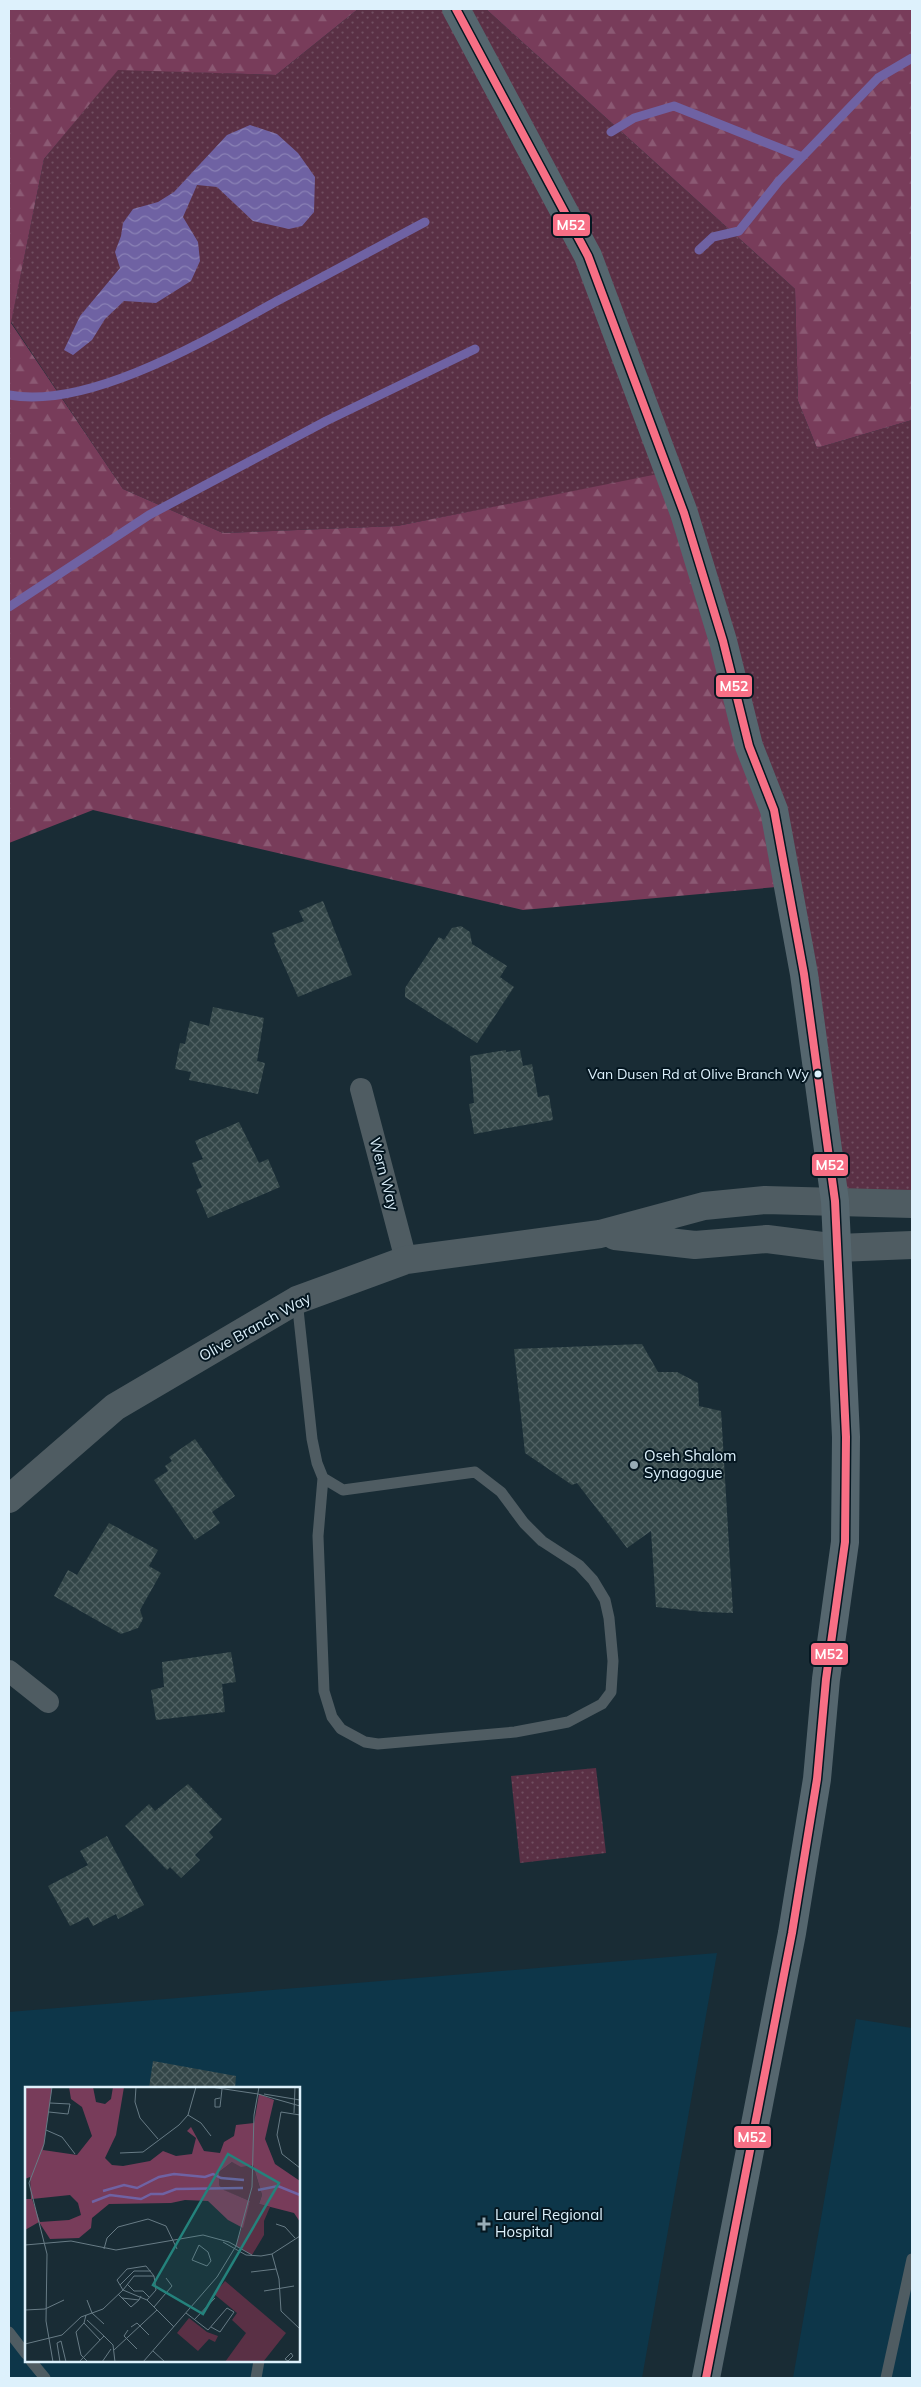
<svg xmlns="http://www.w3.org/2000/svg" width="921" height="2387" viewBox="0 0 921 2387" font-family="Mulish,sans-serif">
<defs>
<pattern id="green-dots" width="8" height="8" patternUnits="userSpaceOnUse" patternTransform="scale(1.25)"><rect width="8" height="8" fill="#5a3045"/><path d="M2 2h.1M6 6h.1" fill="none" stroke="#714e61" stroke-width="1.8" stroke-linecap="round"/></pattern>
<pattern id="forest-firs" width="22" height="20" patternUnits="userSpaceOnUse" patternTransform="scale(1.25)"><rect width="22" height="20" fill="#783c5a"/><path d="M5 1l3.5 6h-7zM16 11l3.5 6h-7z" fill="#8b5973"/></pattern>
<pattern id="water-waves" width="16" height="10" patternUnits="userSpaceOnUse" patternTransform="scale(1.25)"><rect width="16" height="10" fill="#6f62a3"/><path d="M0 5q4-4 8 0t8 0" fill="none" stroke="#8a81b5"/></pattern>
<pattern id="building-cross-hatch" width="8" height="8" patternUnits="userSpaceOnUse" patternTransform="scale(1.25)"><rect width="8" height="8" fill="#334648"/><path d="M0 0l8 8M0 8l8-8" fill="none" stroke="#506163"/></pattern>
</defs>
<rect width="100%" height="100%" fill="#192c35"/>
<!-- built -->
<path fill="#0d3649" fill-rule="evenodd" d="M717,1953l-75,425h-633v-366zM26,2088h273v273h-273z
M856,2019l56,9v350h-119z"/>
<!-- green -->
<path fill="url(#green-dots)" d="M358,9h128l309,280 3,112 19,47 95,-28v779l-77,2 -31,-227 -136,-501 -271,53 -174,7 -100,-44 -112,-167 33,-163 74,-90 158,6z
M596,1768l10,85 -86,10 -9,-87z"/>
<!-- forest -->
<path fill="url(#forest-firs)" d="M9,9h349l-82,66 -158,-5 -74,89 -33,164 112,166 100,44 174,-7 271,-54 120,414 -265,24 -430,-100 -84,33z
M486,9h426v411l-95,28 -19,-47 -3,-112z"/>
<!-- water -->
<path fill="url(#water-waves)" d="M250,125l27,9 21,19 17,24 -1,35 -12,14 -13,3 -36,-8 -36,-34 -20,-2 -14,32 15,25 2,19 -9,20 -35,22 -32,-2 -19,18 -13,21 -19,15 -9,-5 16,-34 40,-48 -5,-16 6,-16 2,-13 10,-14 25,-7 16,-10 53,-57z"/>
<g fill="none" stroke-linecap="round" stroke-linejoin="round">
<!-- stream -->
<path stroke="#6f62a3" stroke-width="9" d="M611,132l23,-14 40,-12 128,51
M699,250l14,-13 26,-6 40,-50 99,-103 34,-20
M9,395c80,15 199,-56 268,-94 50,-26 99,-53 148,-79
M9,607l140,-92 177,-94 149,-72"/>
</g>
<!-- building -->
<path fill="url(#building-cross-hatch)" d="M323,901l29,74 -54,22 -24,-54 2,-1 -4,-9 32,-12 -5,-10z
M461,926l9,6 2,12 35,22 -7,11 14,10 -37,56 -72,-46v-9l34,-51 5,3 8,-12z
M213,1007l51,11 -7,43 8,2 -7,31 -69,-14 2,-8 -16,-3 5,-26 5,1 5,-23 19,5z
M506,1050v2l14,-2 3,16 9,-2 6,33 11,-2 4,25 -79,14 -5,-30 5,-1 -4,-47z
M239,1122l20,41 9,-4 12,28 -72,31 -12,-28 6,-3 -10,-24 11,-4 -8,-18z
M642,1344l16,28h19l21,11 1,23 22,5 12,202 -29,-1 -48,-5 -5,-76 -24,17 -50,-65 -5,2 -47,-32 -11,-104z
M195,1439l40,57 -23,16 8,11 -25,17 -41,-60 14,-9 -3,-5 7,-5 -3,-4z
M109,1523l49,27 -9,16 12,7 -21,37 3,9 -5,9 -17,6 -67,-38 14,-26 9,5z
M231,1652l5,30 -14,2 3,28 -69,8 -5,-30 13,-3 -2,-25z
M188,1784l34,35 -13,13 4,5 -18,18 5,5 -19,18 -11,-11 -3,3 -42,-44 24,-22 6,7z
M107,1836l37,69 -26,14 -2,-5 -23,12 -5,-9 -18,9 -22,-40 40,-21 -8,-14z
M153,2061l83,15 -1,12h-86z"/>
<g fill="none" stroke-linecap="round" stroke-linejoin="round">
<!-- service -->
<path stroke="#4f5c62" stroke-width="11" d="M297,1300l15,139 5,24 6,15
M475,1472l26,20 23,31 18,18 37,24 14,15 12,20 4,18 4,43 -2,31 -9,12 -34,18 -53,10 -137,12 -13,-2 -24,-13 -9,-12 -8,-26 -6,-155 5,-58 20,12z
M9,2332l17,22
M31,2361l14,17
M256,2378l3,-17
M886,2378l26,-119"/>
<!-- minor -->
<path stroke="#4f5c62" stroke-width="22" d="M361,1089l45,171
M9,1671l39,31"/>
<!-- tertiary -->
<path stroke="#4f5c62" stroke-width="28" d="M615,1236l80,9 72,-6 71,9 74,-3
M9,1499l106,-92 182,-107 109,-40 194,-26 104,-28 61,-6 147,4"/>
<!-- secondary -->
<path stroke="#55666e" stroke-width="28" d="M456,9l132,247 96,257 39,128 26,105 25,64 30,164 31,227 11,236 -1,105 -19,137 -9,100 -25,154 -86,445"/>
<!-- bus-1 casing -->
<g stroke="#051721" stroke-width="11">
<path id="bus-1" d="M456,9l132,247 96,257 39,128 26,105 25,64 30,164 31,227 11,236 -1,105 -19,137 -9,100 -25,154 -86,445"/>
</g>
<!-- bus-1 -->
<use href="#bus-1" stroke="#f76f85" stroke-width="8"/>
</g>
<!-- markers -->
<circle fill="#ddf1fc" stroke="#051721" stroke-width="2" cx="818" cy="1074" r="4.5"/>
<g fill="#98acb6" stroke="#051721" stroke-width="2">
<circle cx="634" cy="1465" r="5"/>
<path d="M481.5 2216.5h5v5h5v5h-5v5h-5v-5h-5v-5h5z"/>
</g>
<g text-anchor="middle" stroke-width="4" stroke-linejoin="round" paint-order="stroke">
<!-- bus labels -->
<g font-size="14" fill="#ddf1fc" stroke="#051721" text-anchor="end">
<text x="809" y="1079">Van Dusen Rd at Olive Branch Wy</text>
</g>
<!-- street labels -->
<g font-size="15" fill="#ddf1fc" stroke="#051721">
<text transform="translate(384 1174) rotate(75)" y="5">Wern Way</text>
<text transform="translate(255 1327) rotate(-29)" y="5">Olive Branch Way</text>
</g>
<!-- poi labels -->
<g font-size="15" fill="#ddf1fc" stroke="#051721" text-anchor="start">
<text x="644" y="1461">Oseh Shalom<tspan x="644" dy="17">Synagogue</tspan></text>
<text x="495" y="2220">Laurel Regional<tspan x="495" dy="17">Hospital</tspan></text>
</g>
</g>
<!-- overview -->
<g transform="translate(25 2087)">
<rect width="275" height="275" fill="#192c35"/>
<path d="M207,75l21,3 9,30 -3,9 11,3 -6,14v14l-12,20 -16,-9 14,-45 -27,-11 -4,-5v-13zM200,194l61,52 -23,29h-38l21,-29 -14,-13 5,-7 -23,-19zM164,231l18,14 11,4 -3,6 -6,-3 -11,12 -21,-18z" fill="#5a3045"/>
<path d="M0,0h27l-9,63 34,5 15,-19 -10,-29 -11,-8 -2,-12h24l3,15 9,2 6,-5 2,-12h11l-8,48 -11,23 7,7 11,1 27,-5 13,-10 13,5 16,-2 4,-16 -9,-7 4,-4 13,24 16,2 4,-11 10,-6 2,-11 18,-2 5,-29 15,6 -9,39 10,25 25,17v41l-6,-9 -35,-9 3,-9 -9,-30 -12,2 -9,-5 -13,10v13l5,5 26,11 -7,27 -15,-8 -20,-19 -23,-1 -14,3 -62,1 -17,14 -1,10 -12,10 -29,1 -11,-17 -14,8v-31h6l-1,-22 -5,2zM45,108l8,8 3,12 -12,5 -29,2 -8,-23z" fill="#783c5a" fill-rule="evenodd"/>
<path fill="none" stroke="#6f62a3" stroke-width="2.5" d="M233,103l20,-4 22,9M78,104l21,-6 13,3 22,-11 15,-3 31,3 8,-3 8,4 23,2M67,115l18,-7 31,4 10,-5h12l13,-5 67,-1"/>
<path fill="none" stroke="#677b85" stroke-width="1" d="M27,0l-8,57 -15,39 18,71 -1,67 7,41M111,0l-1,15 5,16 18,21M186,0l47,7M233,7l42,12M239,7l36,6M195,11l-5,1v8h5l2,-18M24,25l19,2 2,-10 -20,-1M269,26l1,-26M163,28l13,8 10,13M275,28l-19,-3 -4,23 5,19 18,14M21,43l16,7 13,17M95,66l23,-1 36,-27 9,-10 8,-28M251,137l9,3 10,11M198,155l23,13 15,1 11,-2 28,-18M0,158l46,-4 45,9 87,-15 26,7 23,13M174,158l9,7 3,9 -4,5 -15,-6zM79,162l3,-11 11,-11 30,-8 18,7 11,23M247,167l7,25 2,32 19,18M226,185l25,-3M102,197l7,7h9l6,6M95,198l14,-14h17M98,203l-6,-10 10,-11 19,-3 8,10 2,14 -9,10M98,203l11,-14h20M239,204l30,-5M93,207l13,13 8,-7M97,211l17,2 2,-4M62,213l5,13 12,11M129,220l18,-21 -6,-8M0,223l20,-1 19,-9M161,226l22,17 19,-22 7,4 -14,20 -9,-5M61,228l-2,8 16,17M62,233l17,16M169,233l21,-22M59,236l-8,9 5,23 7,7M106,240l6,-4 12,12M103,243l-4,6 13,13M0,257l37,-9 19,-18 22,-8 20,-19 24,10 27,27M89,263l43,-40M128,264l12,11M266,266l2,3 -5,5 -3,-2zM35,275l-3,-19 4,-2 5,21M54,275l25,-26 9,9 2,17M77,275l9,-13M118,275l74,-85 19,-31 16,-59 2,-72 5,-28"/>
<path fill="#24827c" fill-opacity="0.15" stroke="#24827c" stroke-width="2.5" d="M203,67l51,29 -76,131 -50,-29z"/>
<rect width="275" height="275" fill="none" stroke="#ddf1fc" stroke-width="2.5"/>
</g>
<g stroke="#051721" stroke-width="2">
<rect x="552" y="213" width="39" height="24" rx="5" fill="#f76f85"/>
<rect x="715" y="674" width="38" height="24" rx="5" fill="#f76f85"/>
<rect x="811" y="1153" width="38" height="24" rx="5" fill="#f76f85"/>
<rect x="810" y="1642" width="39" height="24" rx="5" fill="#f76f85"/>
<rect x="733" y="2125" width="39" height="24" rx="5" fill="#f76f85"/>
</g>
<g font-size="14" text-anchor="middle" font-weight="bold" fill="#fff">
<text x="571" y="230">M52</text>
<text x="734" y="691">M52</text>
<text x="830" y="1170">M52</text>
<text x="829" y="1659">M52</text>
<text x="752" y="2142">M52</text>
</g>
<!-- border -->
<rect width="921" height="2387" fill="none" stroke="#ddf1fc" stroke-width="20"/>
</svg>
